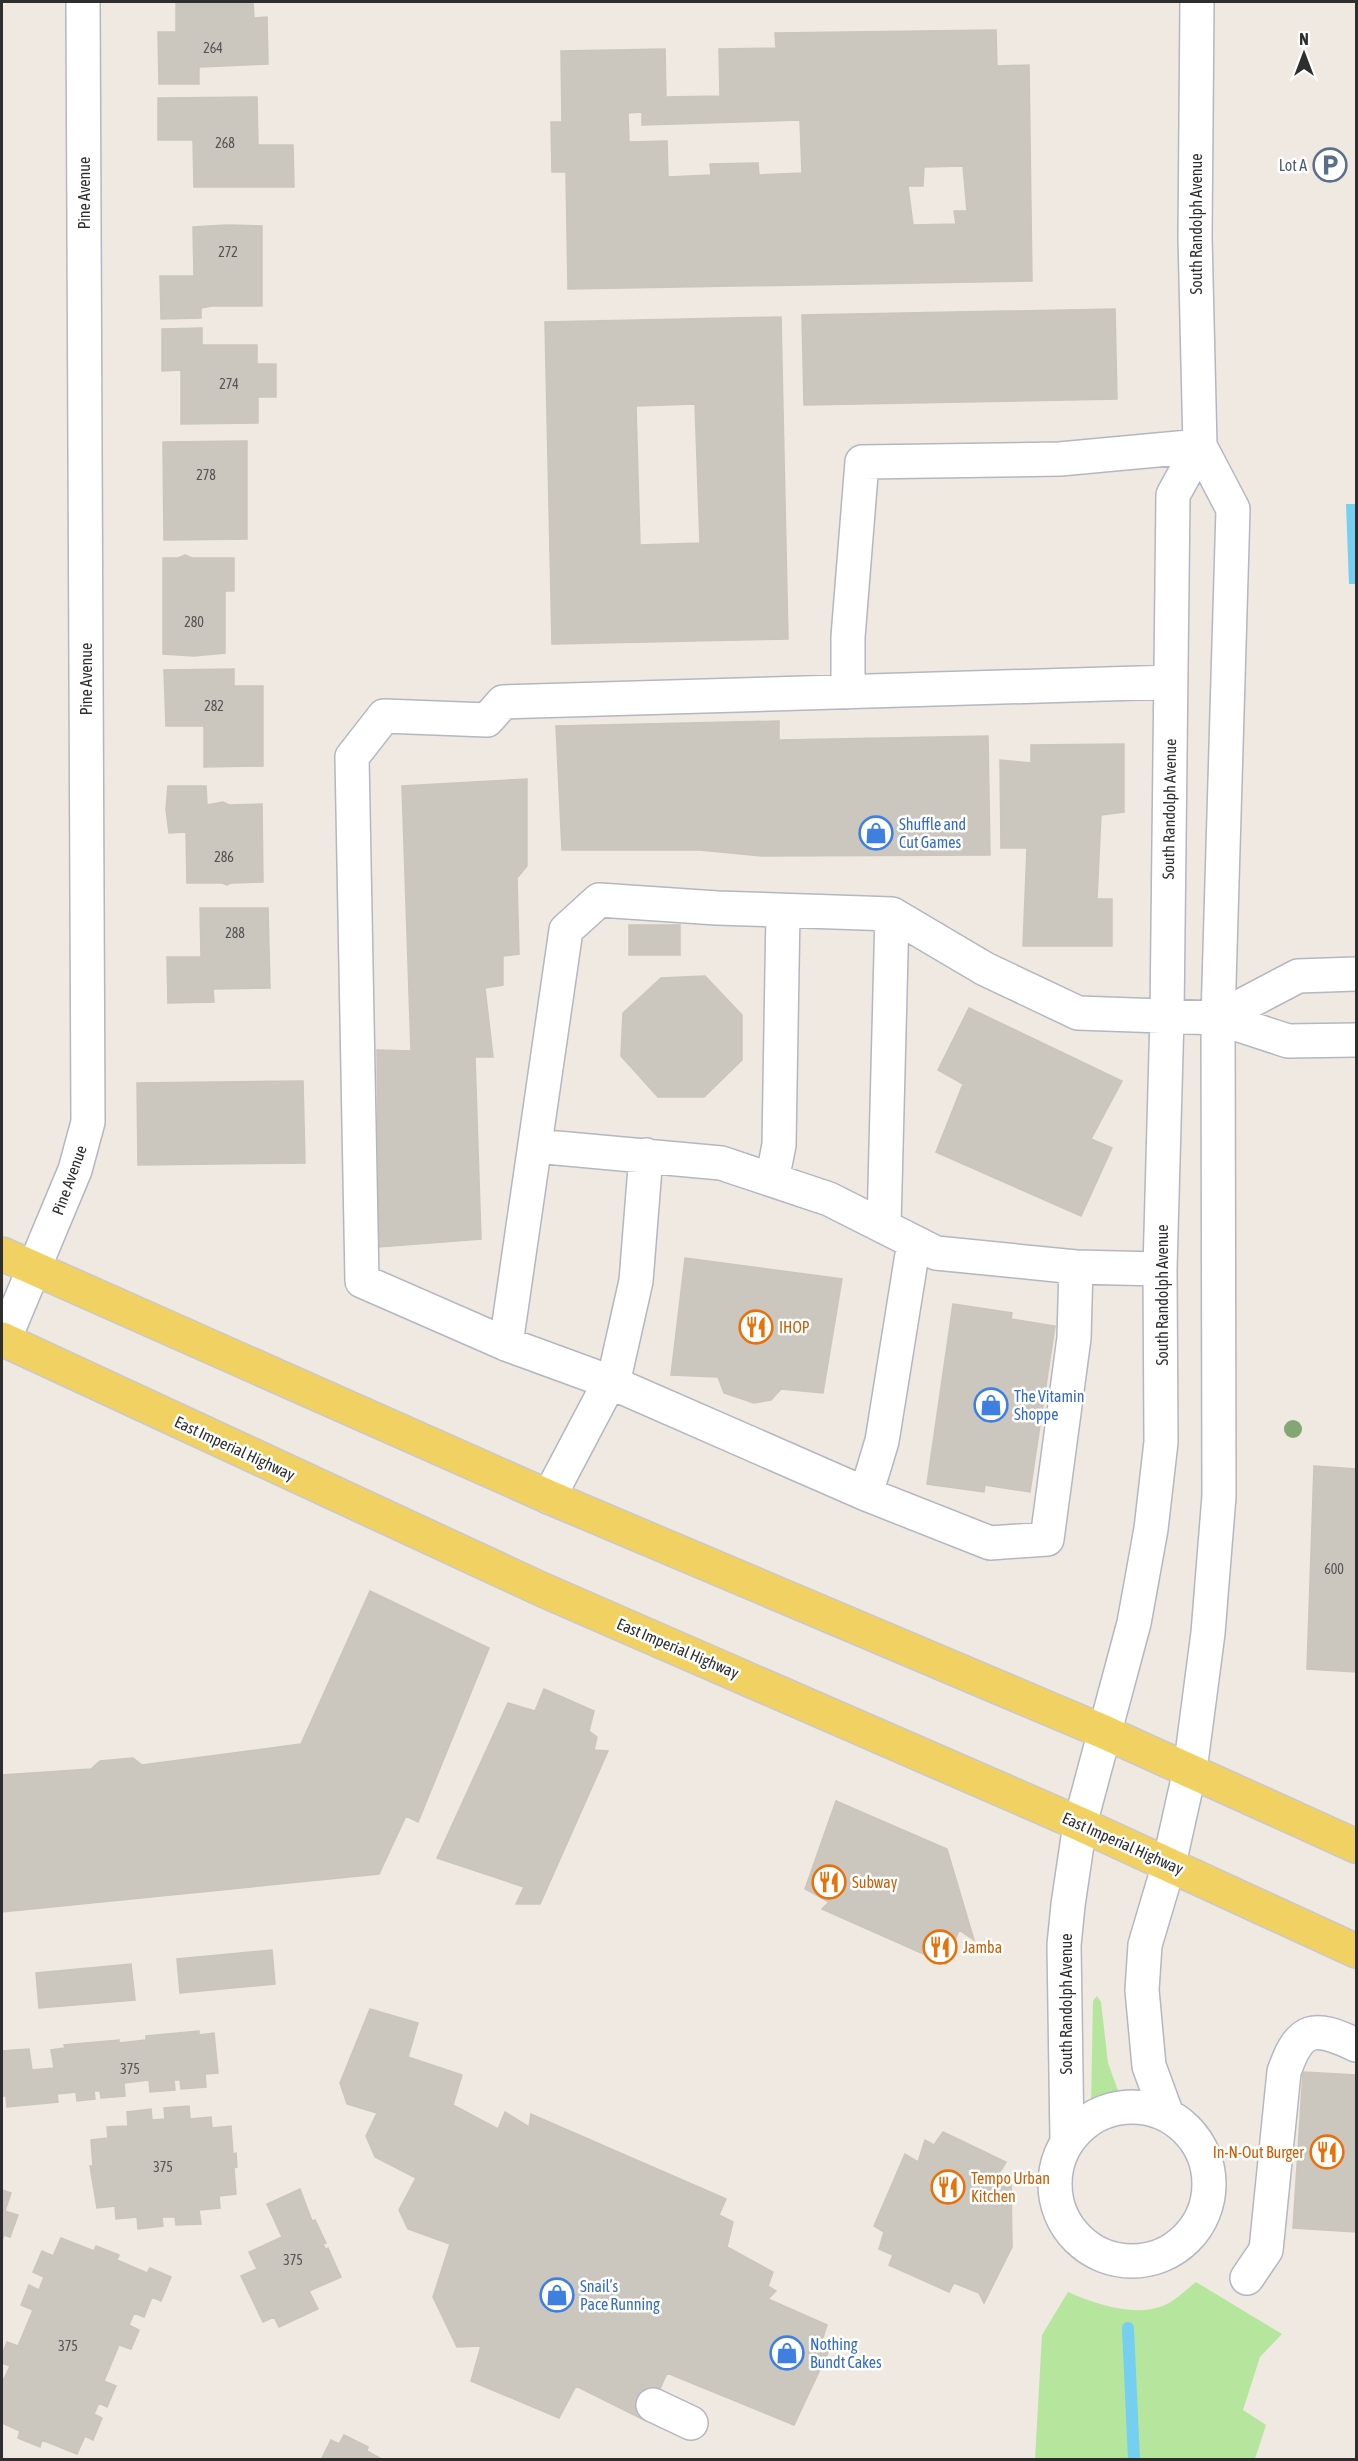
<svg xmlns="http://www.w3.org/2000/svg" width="1358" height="2461" viewBox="0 0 1358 2461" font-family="'Asap Condensed',sans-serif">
<rect width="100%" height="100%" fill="#efe9e1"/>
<!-- green -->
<path fill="#b6e59e" d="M1097,1996l4,6 7,61 12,33 -29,9 2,-104z
M1196,2282l86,52 -22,23 -17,53 23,15 -11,34h-220l7,-124 26,-43c27,12 68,26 97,13 11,-5 22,-16 31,-23z"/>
<!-- water -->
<path fill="#75cff0" d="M1346,504h10v80h-7z"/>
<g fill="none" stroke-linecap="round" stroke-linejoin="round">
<!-- stream -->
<path stroke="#75cff0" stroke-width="12" d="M1128,2328l6,132"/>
</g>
<!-- building -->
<path fill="#cbc7bf" stroke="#cbc5ba" stroke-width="1.5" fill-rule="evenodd" d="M176,2h77l1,16 13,-1 1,47 -69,3v17h-40l-1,-52h18z
M996,30l1,36 32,-1 3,216 -464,8 -2,-117h-14l-1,-50h11l-1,-71 104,-2 1,48 54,-1 -1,-47 57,-1 -1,-15zM642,112v13l158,-5 2,53 -43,2 -1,-12 -48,1 1,11 -43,2 -1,-36 -38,1 -1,-29zM963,166l4,45h-13l2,13 -43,1 -5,-39h15l1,-19z
M257,97l1,48h35l1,42h-100l-1,-47h-35v-42z
M227,225l35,1v80h-50l-11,2v10l-40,1 -1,-43h34l-1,-49z
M1115,309l2,90 -313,6 -2,-90z
M781,317l7,322 -236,5 -7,-322zM695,404l5,139 -60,2 -4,-139z
M202,328v17h55v19h19v33h-18v26l-77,1v-54l-19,1v-42z
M247,441v98l-83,1 -1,-98z
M185,555l7,3h42v33h-9v62l-31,3 -31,-2v-96h15z
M234,669v17h29v80l-59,1v-41h-38l-2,-56z
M779,721v19l209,-4 2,119 -228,1 -62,-6h-138l-6,-124z
M1124,744v68l-23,3 -4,84h15v47h-89l4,-98h-26l-1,-88 31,3v-18z
M527,779v87l-10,12 2,76 -16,2v29l-18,3 8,69h-18l6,182 -102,8 -2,-197 34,1 -9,-265z
M168,786h38l1,19 16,-3 6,3 33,-1 1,78 -32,1 -4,2 -5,-2h-35l-1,-51 -17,1 -3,-24z
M200,908h68l2,80 -57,1 1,13 -46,1 -1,-46h34z
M629,925h51v30h-51z
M705,976l37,39v45l-38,37h-46l-37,-41 2,-43 38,-35z
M969,1008l153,73 -31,58 21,9 -31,68 -145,-64 27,-68 -25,-14z
M303,1081l2,82 -167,2 -1,-82z
M685,1258l157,21 -19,114 -42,-4 -10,11 -17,3 -30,-10 -6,-16 -47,-2z
M953,1304l59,9 -1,6 44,7 -25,166 -45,-7 -1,7 -57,-8z
M1314,1466l42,3v203l-49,-3z
M370,1591l119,57 -71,174 -12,-6 -27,58 -377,38v-137l89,-6 9,-8 33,-3 9,7 159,-21z
M544,1689l50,22 -5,20 8,6 -3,13 14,1 -68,153h-24l8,-17 -87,-29 71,-155 27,8z
M836,1801l111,48 27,91 -15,-10 -13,34 -124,-55 7,-7 -24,-13z
M272,1950l3,34 -95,9 -3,-34z
M131,1964l4,36 -96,8 -3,-35z
M370,2009l48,14 -10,34 54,18 -9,30 45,24 7,-17 24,15 2,-13 195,85 -7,16 14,7 -6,25 46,25 -5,14 8,5 -8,8 59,26 -5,16 10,3 -38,81 -127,-52 -21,48 -70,-35 -17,32 -88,-37 10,-35 -24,1 -24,-50 17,-53 -42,-15 -9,-19 17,-32 -41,-21 -9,-21 11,-23 -30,-9 -7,-21z
M199,2031v4l15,-2 4,40 -13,1 1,13 -25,2 -1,-9h-6l1,10 -25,2 -1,-12 -25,3 1,13 -24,2 -1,-7h-6l1,8 -18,2 -1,-9 -19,2 1,8 -51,5 -1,-11h-4v-45l27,-2 3,21 22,-2 -3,-18 14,-2 -1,-3 55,-5v3l27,-3v-4z
M1303,2072l53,3v157l-63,-4z
M189,2106l1,13 21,-2 1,11 19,-2 2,28 3,-1 1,14 -3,1 2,26 -17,2 1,12 -21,2 2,14 -25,1 -1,-8h-13l1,9 -25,3 -1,-12 -21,2 -1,-13 -18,2 -7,-42h3l-2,-26 17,-2 -1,-11 21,-1 -1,-14 24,-3 1,11 13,-1 -1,-11z
M943,2132l63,30 -8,13 13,6 1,66 -28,56 -5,-10 -25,-10 -5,9 -60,-27 4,-10 -14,-6 5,-17 -10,-6 31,-72 13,8 7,-22 9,5z
M300,2189l12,32 3,-1 11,23 -3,1 3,6 2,-2 13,29 -32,14 9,18 -39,18 -5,-10 -11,5 -22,-46 16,-7 -8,-17 33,-15 -15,-33z
M2,2190l9,3 -6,18 13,4 -8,22 -6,-2 -2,6z
M61,2238l33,13 2,-5 23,9 -2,5 30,13 3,-5 21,9 -10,24 -9,-4 -8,20 -10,-4 -5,12 10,5 -8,19 -12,-4 -15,36 12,5 -9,21 -8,-4 -5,11 8,4 -9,22 -8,-4 -8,18 -35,-14 -2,7 -22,-9 2,-7 -18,-8v-45l2,1 6,-13 -8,-3v-8l5,-13 11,4 15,-36 -12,-5 8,-20 10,5 5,-13 -11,-5 9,-21 11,5z
M344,2435l24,12 -1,4 16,9h-62l10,-20 8,4z"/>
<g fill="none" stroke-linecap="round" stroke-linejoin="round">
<!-- minor casing -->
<g stroke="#b4b7c1" stroke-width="36">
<path id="minor" d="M848,692v-55l14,-175 198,-3 140,-13
M1218,1018l80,-42 58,-2
M535,1146l186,17 108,36 107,54 140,14 84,2
M772,1180l7,-35 4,-234
M884,1226l8,-312
M1076,1267l-2,71 -27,201 -57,4 -124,-49 -256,-112 -104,-38 -144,-63 -10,-524 32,-41 103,4 16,-18 668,-20
M4,1340l71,-170 13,-48 -5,-1120
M506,1344l60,-414 33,-30 118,8 175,6 93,55 93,44 140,5 70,23 68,-1
M866,1494l16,-53 32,-199
M549,1497l67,-127 20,-89 10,-126
M1055 2184a77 77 0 1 1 154 0a77 77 0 1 1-154 0Z
M1167,2115l-18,-49 -7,-76 3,-45 24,-81 21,-94 18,-137 11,-137 -1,-478 15,-509 -33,-63 -5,-209 2,-235
M1067,2140l-3,-195 4,-40 12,-81 54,-201 17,-94 10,-87 -1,-173 7,-253 6,-521 27,-49
M1247,2278l19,-28 18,-178c16,-46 30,-47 72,-27
M653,2405l38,18"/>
</g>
<!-- major casing -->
<g stroke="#c9c9c9" stroke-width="36">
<path id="major" d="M2,1254l547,243 555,235 252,114
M2,1339l541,251 537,234 276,127"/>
</g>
<!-- minor -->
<use href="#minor" stroke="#fff" stroke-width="33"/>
<!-- major -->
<use href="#major" stroke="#f2d163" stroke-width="33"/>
</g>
<!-- trees -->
<circle fill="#84a574" cx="1293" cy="1429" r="9"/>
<!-- icons -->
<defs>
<g id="parking-ring" transform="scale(1.725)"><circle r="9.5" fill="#fff" stroke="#5c6f8a" stroke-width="1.5"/><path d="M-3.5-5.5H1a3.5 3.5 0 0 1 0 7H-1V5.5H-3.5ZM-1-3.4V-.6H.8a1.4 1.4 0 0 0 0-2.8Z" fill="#5c6f8a"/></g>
<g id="shop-ring" transform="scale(1.725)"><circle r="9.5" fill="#fff" stroke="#3f7fe0" stroke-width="1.5"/><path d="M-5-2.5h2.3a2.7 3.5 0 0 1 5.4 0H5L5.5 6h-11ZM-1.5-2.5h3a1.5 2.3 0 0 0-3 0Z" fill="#3f7fe0"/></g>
<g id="restaurant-ring" transform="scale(1.725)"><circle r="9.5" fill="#fff" stroke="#e8710a" stroke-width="1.5"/><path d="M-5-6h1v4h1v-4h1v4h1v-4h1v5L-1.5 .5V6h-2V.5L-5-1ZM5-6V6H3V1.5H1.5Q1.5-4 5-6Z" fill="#e8710a"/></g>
</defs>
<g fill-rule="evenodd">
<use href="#parking-ring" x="1330" y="165"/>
<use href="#shop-ring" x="876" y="833"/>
<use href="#restaurant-ring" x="756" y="1327"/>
<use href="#shop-ring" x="991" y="1405"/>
<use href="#restaurant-ring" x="829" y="1882"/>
<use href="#restaurant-ring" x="940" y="1947"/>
<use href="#restaurant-ring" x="1327" y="2152"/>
<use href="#restaurant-ring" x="948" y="2187"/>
<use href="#shop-ring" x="557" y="2295"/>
<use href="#shop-ring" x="787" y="2353"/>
</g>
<g text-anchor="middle" stroke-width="5" stroke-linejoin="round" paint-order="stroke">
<!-- number labels -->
<g font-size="14" fill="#555452">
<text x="213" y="53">264</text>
<text x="225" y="148">268</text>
<text x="228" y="257">272</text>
<text x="229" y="389">274</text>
<text x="206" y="480">278</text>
<text x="194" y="627">280</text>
<text x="214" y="711">282</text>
<text x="224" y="862">286</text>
<text x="235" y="938">288</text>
<text x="1334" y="1574">600</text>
<text x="130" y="2074">375</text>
<text x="163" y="2172">375</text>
<text x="293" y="2265">375</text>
<text x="68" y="2351">375</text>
</g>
<!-- service labels -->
<g font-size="16" fill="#4e5e75" stroke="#fff" text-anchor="end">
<text x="1307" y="171">Lot A</text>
</g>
<!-- street labels -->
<g font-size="16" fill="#2e2e2e" stroke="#fff">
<text transform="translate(84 193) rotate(-90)" y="6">Pine Avenue</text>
<text transform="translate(1196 224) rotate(-90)" y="6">South Randolph Avenue</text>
<text transform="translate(86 679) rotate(-90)" y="6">Pine Avenue</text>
<text transform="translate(1169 809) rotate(-89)" y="6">South Randolph Avenue</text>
<text transform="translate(69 1180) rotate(-70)" y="6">Pine Avenue</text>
<text transform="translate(1162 1295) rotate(-90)" y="6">South Randolph Avenue</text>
<text transform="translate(235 1448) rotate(25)" y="6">East Imperial Highway</text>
<text transform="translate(678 1648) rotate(23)" y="6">East Imperial Highway</text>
<text transform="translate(1123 1843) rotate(24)" y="6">East Imperial Highway</text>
<text transform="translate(1066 2004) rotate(-90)" y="6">South Randolph Avenue</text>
</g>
<!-- shop labels -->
<g font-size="16" fill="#366cbe" stroke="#fff" text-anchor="start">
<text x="899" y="830">Shuffle and<tspan x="899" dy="18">Cut Games</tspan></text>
<text x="1014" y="1402">The Vitamin<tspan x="1014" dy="18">Shoppe</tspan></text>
<text x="580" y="2292">Snail’s<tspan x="580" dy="18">Pace Running</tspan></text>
<text x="810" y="2350">Nothing<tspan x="810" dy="18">Bundt Cakes</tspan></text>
</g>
<!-- food labels -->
<g font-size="16" fill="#c56008" stroke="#fff" text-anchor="start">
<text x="779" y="1333">IHOP</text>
<text x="852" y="1888">Subway</text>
<text x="963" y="1953">Jamba</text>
<text x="1304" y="2158" text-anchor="end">In-N-Out Burger</text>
<text x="971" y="2184">Tempo Urban<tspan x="971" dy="18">Kitchen</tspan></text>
</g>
</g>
<!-- border -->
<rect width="1358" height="2461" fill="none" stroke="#2e2e2e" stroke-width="6"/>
<!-- north arrow -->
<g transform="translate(1304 54)" stroke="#ffffff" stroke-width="4.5" paint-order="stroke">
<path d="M0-4.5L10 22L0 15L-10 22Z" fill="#2e2e2e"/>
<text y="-9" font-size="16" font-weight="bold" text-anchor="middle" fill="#2e2e2e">N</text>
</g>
</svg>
